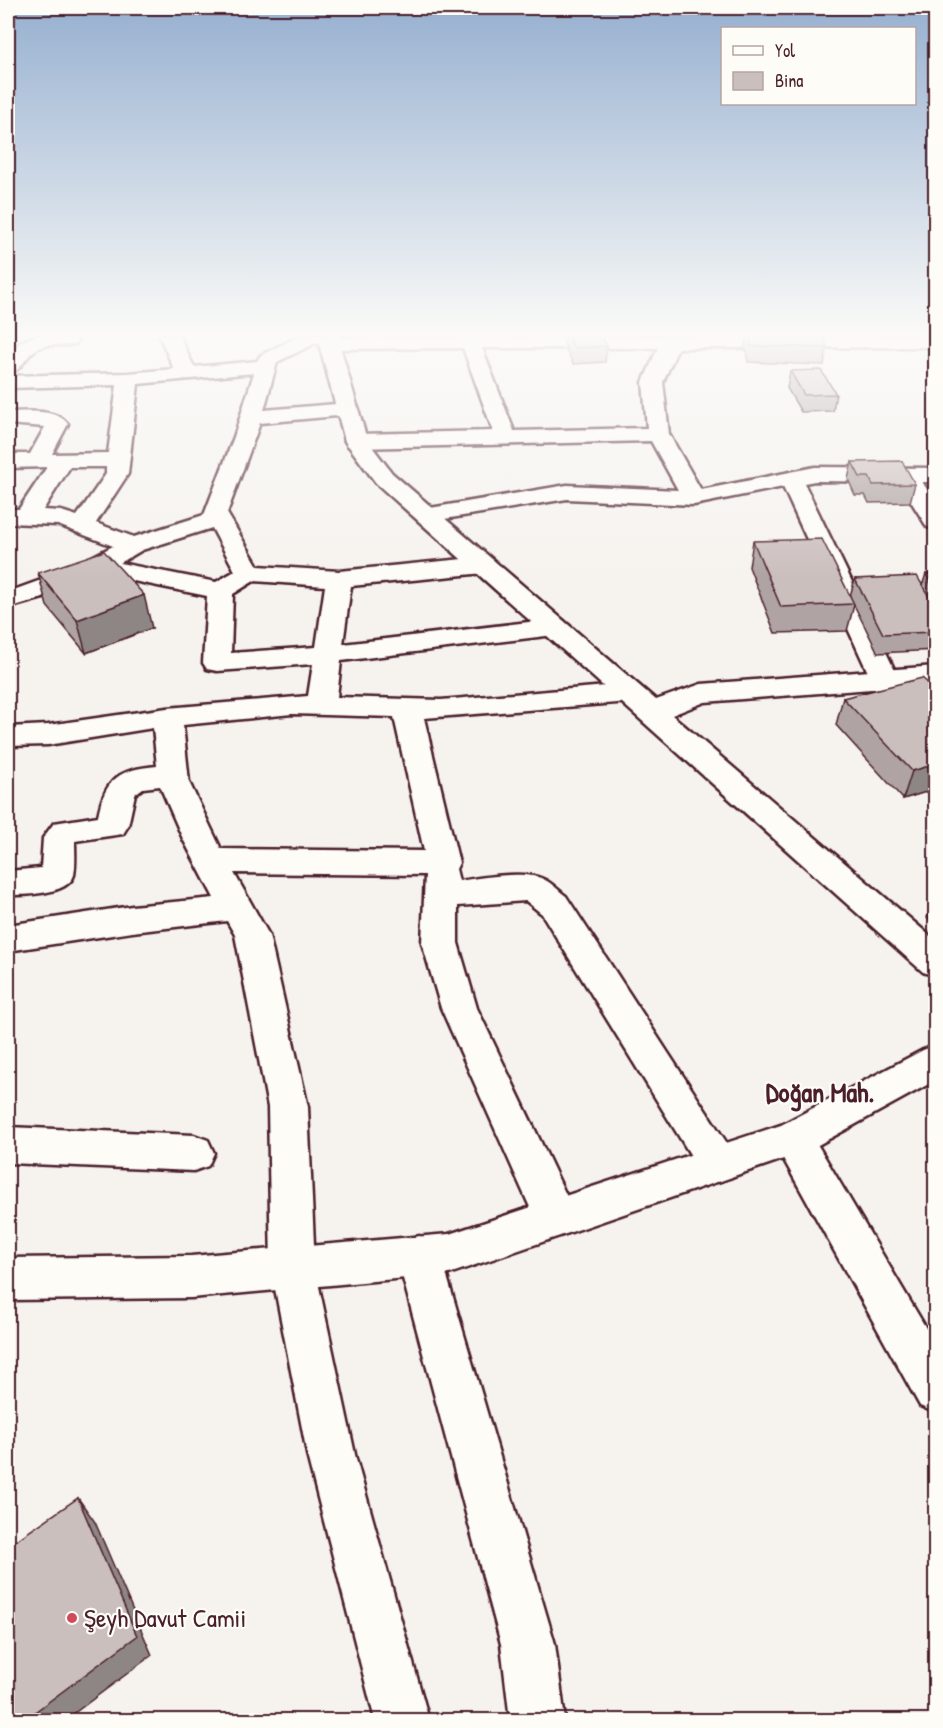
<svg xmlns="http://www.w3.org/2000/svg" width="943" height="1728" viewBox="0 0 943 1728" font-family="'Patrick Hand',sans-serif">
<rect width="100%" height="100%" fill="#f6f3ef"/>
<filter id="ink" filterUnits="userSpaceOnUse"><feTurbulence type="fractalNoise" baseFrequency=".0167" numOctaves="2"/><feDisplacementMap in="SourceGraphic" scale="12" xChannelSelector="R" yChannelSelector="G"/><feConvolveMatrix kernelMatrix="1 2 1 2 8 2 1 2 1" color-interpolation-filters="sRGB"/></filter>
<g filter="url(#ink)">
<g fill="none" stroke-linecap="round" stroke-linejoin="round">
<!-- street casing -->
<g stroke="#4a1f2b" stroke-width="5">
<path id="street" d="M38,335h34l6,5 -3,4c-11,3 -24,-1 -34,3 -15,5 -18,24 -33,27v-18l12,-14z
M159,335h20l15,32 63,-6 4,-6 41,-20h26l-2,3 610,-3v12l-258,1 -15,34 6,52 32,56 114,-23 121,1v14h-14l14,20v27l-9,-2 -28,-45 -84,-1 -11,2 95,196 -4,6 -10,3 -10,-3 -4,-6 -88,-192 -89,18 -127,-6 -141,23 -8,-2 -4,-5 4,-5 149,-25 111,5 -27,-49 -295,7 -8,-2 -3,-5 3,-5 8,-2 137,-3 -30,-83 -134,1 -7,-2 -2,-6 -43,21 -13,48 84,-7 8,1 3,5 -3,5 -8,1 -88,8 -33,90 31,53 81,5 145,-14 9,3 4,5 -4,5 -9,3 -133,13 -8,58 211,-25 10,2 3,6 -3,6 -10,2 -213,26 -4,36 104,3 189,-16 10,3 4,6 -4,6 -10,3 -206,16 35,145 -3,6 3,12c22,-3 64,-11 84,-2 8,3 16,12 23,17l166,255 6,13 -6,13 -14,5 -14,-5 -162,-263 -16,-13 -68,5v37l19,65 100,210 -6,14 -15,5 -15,-5 -100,-224 -19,-65 3,-68 -191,-2 35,62 39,172 7,161 41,191 73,261h-54l-67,-261 -37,-191 -3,-161 -33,-172 -8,-14 -95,11 -124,19v-26l124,-19 82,-8 -31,-59 -23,-53 -17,2 -8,6 -7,32 -5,8 -48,7c0,10 1,24 -1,34 -6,20 -50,20 -66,20v-24l33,-3 2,-30 11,-15 44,-7c7,-38 22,-47 59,-50l-4,-38 -105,17 -40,1v-19l40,-2 119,-17 141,-12 5,-32 -96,7 -10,-2 -4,-6 4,-67 -108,-22 -49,22 -42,12v-16l55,-20 50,-26 -55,-21 -50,-2v-14h11l28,-42 -39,1v-14h22l15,-27 -37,-3v-12c17,0 49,-4 60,12l-16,30 56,-1 9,-68 -109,3v-12l120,-3 46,-4zM482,348h176l-15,34 4,46 -133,3zM254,373l-20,64 -30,78 -70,22 -38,-14 32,-49 10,-90zM70,467h36v7l-29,42 -16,-5 -18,-1zM212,528l23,43 -19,11 -96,-19 22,-13zM254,581l71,5 -9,61 -85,6 2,-59zM292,714l102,3 30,134 -203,-2 -32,-67 -6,-57z
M793,1121l14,6 129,218v68l-16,-7 -141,-255 -6,-12 6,-12z
M8,1127l186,8 14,5 6,13 -6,13 -14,5 -186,-8z
M419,1236l15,6 7,14 114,388 10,76h-55l-9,-76 -104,-388 7,-14z"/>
</g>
<!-- secondary casing -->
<g stroke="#4a1f2b" stroke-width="5">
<path id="secondary" d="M319,335h20v8l28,97 25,33 264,227 45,-16 235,-18v18l-231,18 -33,13 264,226v35l-13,-4 -547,-489 -31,-42 -26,-98z
M936,1045v35l-129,71 -358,123 -258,24 -183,2v-42l183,-2 258,-22 332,-109 142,-75z"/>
</g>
<!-- street -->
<use href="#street" fill="#fdfcf7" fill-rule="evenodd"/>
<!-- secondary -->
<use href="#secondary" fill="#fdfcf7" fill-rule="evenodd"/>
</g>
<!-- wall -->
<path fill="#afa4a3" stroke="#4a1f2b" stroke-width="1.5" d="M565,335h36l6,11 -2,16 -32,2 -9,-20z
M747,335h76l4,13 -3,17 -76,-3 -3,-17z
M790,371l46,23 -3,17 -32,1 -14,-24z
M852,462l63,22 -5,18 -41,1 -4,-8h-10l-7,-16z
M753,541l97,55 5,-17 67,7 4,-12h10v76l-58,3 -24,-48 -7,26 -72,2 -26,-66z
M38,573l114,55 -66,25 -39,-47z
M843,698l93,91 -33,10 -67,-74z
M936,897v27l-9,-6z"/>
<!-- shaded-wall -->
<path fill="#8e8685" stroke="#4a1f2b" stroke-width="1.5" d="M144,595l8,33 -66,25 -9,-33z
M936,764v25l-33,10 9,-28z
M78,1498l17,24 57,133 -87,65h-41z"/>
<!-- building -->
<path fill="#cbbfbe" stroke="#4a1f2b" stroke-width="1.5" d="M568,335h33l6,11 -33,2z
M749,335h74l4,13 -76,-2z
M821,370l15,24 -32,1 -14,-24z
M902,461l13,23 -42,1 -4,-8h-9l-8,-15z
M822,539l32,65 -73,3 -28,-66z
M104,551l40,44 -67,25 -39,-47z
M926,574h10v20z
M917,576l19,33v23l-53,2 -28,-55z
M922,678l14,12v74l-24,7 -69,-73z
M78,1498l59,138 -113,84h-16v-174z"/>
</g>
<!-- sky -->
<linearGradient id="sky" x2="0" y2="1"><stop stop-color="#96b0d0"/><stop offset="0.58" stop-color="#fbfaf8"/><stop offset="1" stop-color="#fbfaf8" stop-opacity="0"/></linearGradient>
<rect width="943" height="577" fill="url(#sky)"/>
<!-- markers -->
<circle fill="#d1495b" stroke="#fdfcf7" stroke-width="2" cx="72" cy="1618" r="6"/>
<g text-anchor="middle" stroke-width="4.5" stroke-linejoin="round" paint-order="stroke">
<!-- near-poi labels -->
<g font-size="26" fill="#4a1f2b" stroke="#fdfcf7" text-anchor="start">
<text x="84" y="1627">Şeyh Davut Camii</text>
</g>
<!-- district labels -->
<g font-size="27" font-weight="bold" fill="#4a1f2b" stroke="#fdfcf7">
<text x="820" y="1102">Doğan Mah.</text>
</g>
</g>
<!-- margin -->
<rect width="943" height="1728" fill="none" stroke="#fdfcf7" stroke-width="30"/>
<rect x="15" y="15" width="913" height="1698" fill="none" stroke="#4a1f2b" stroke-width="2" filter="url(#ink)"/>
<!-- legend -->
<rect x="721" y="27" width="195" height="78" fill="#fdfcf7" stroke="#b5a4a5" stroke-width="1.5"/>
<rect x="733" y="46" width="30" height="9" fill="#fdfcf7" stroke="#b5a4a5" stroke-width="1.5"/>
<text x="775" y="57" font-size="18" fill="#4a1f2b">Yol</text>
<rect x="733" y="72" width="30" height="18" fill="#cbbfbe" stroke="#b5a4a5" stroke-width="1.5"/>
<text x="775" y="87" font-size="18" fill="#4a1f2b">Bina</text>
</svg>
